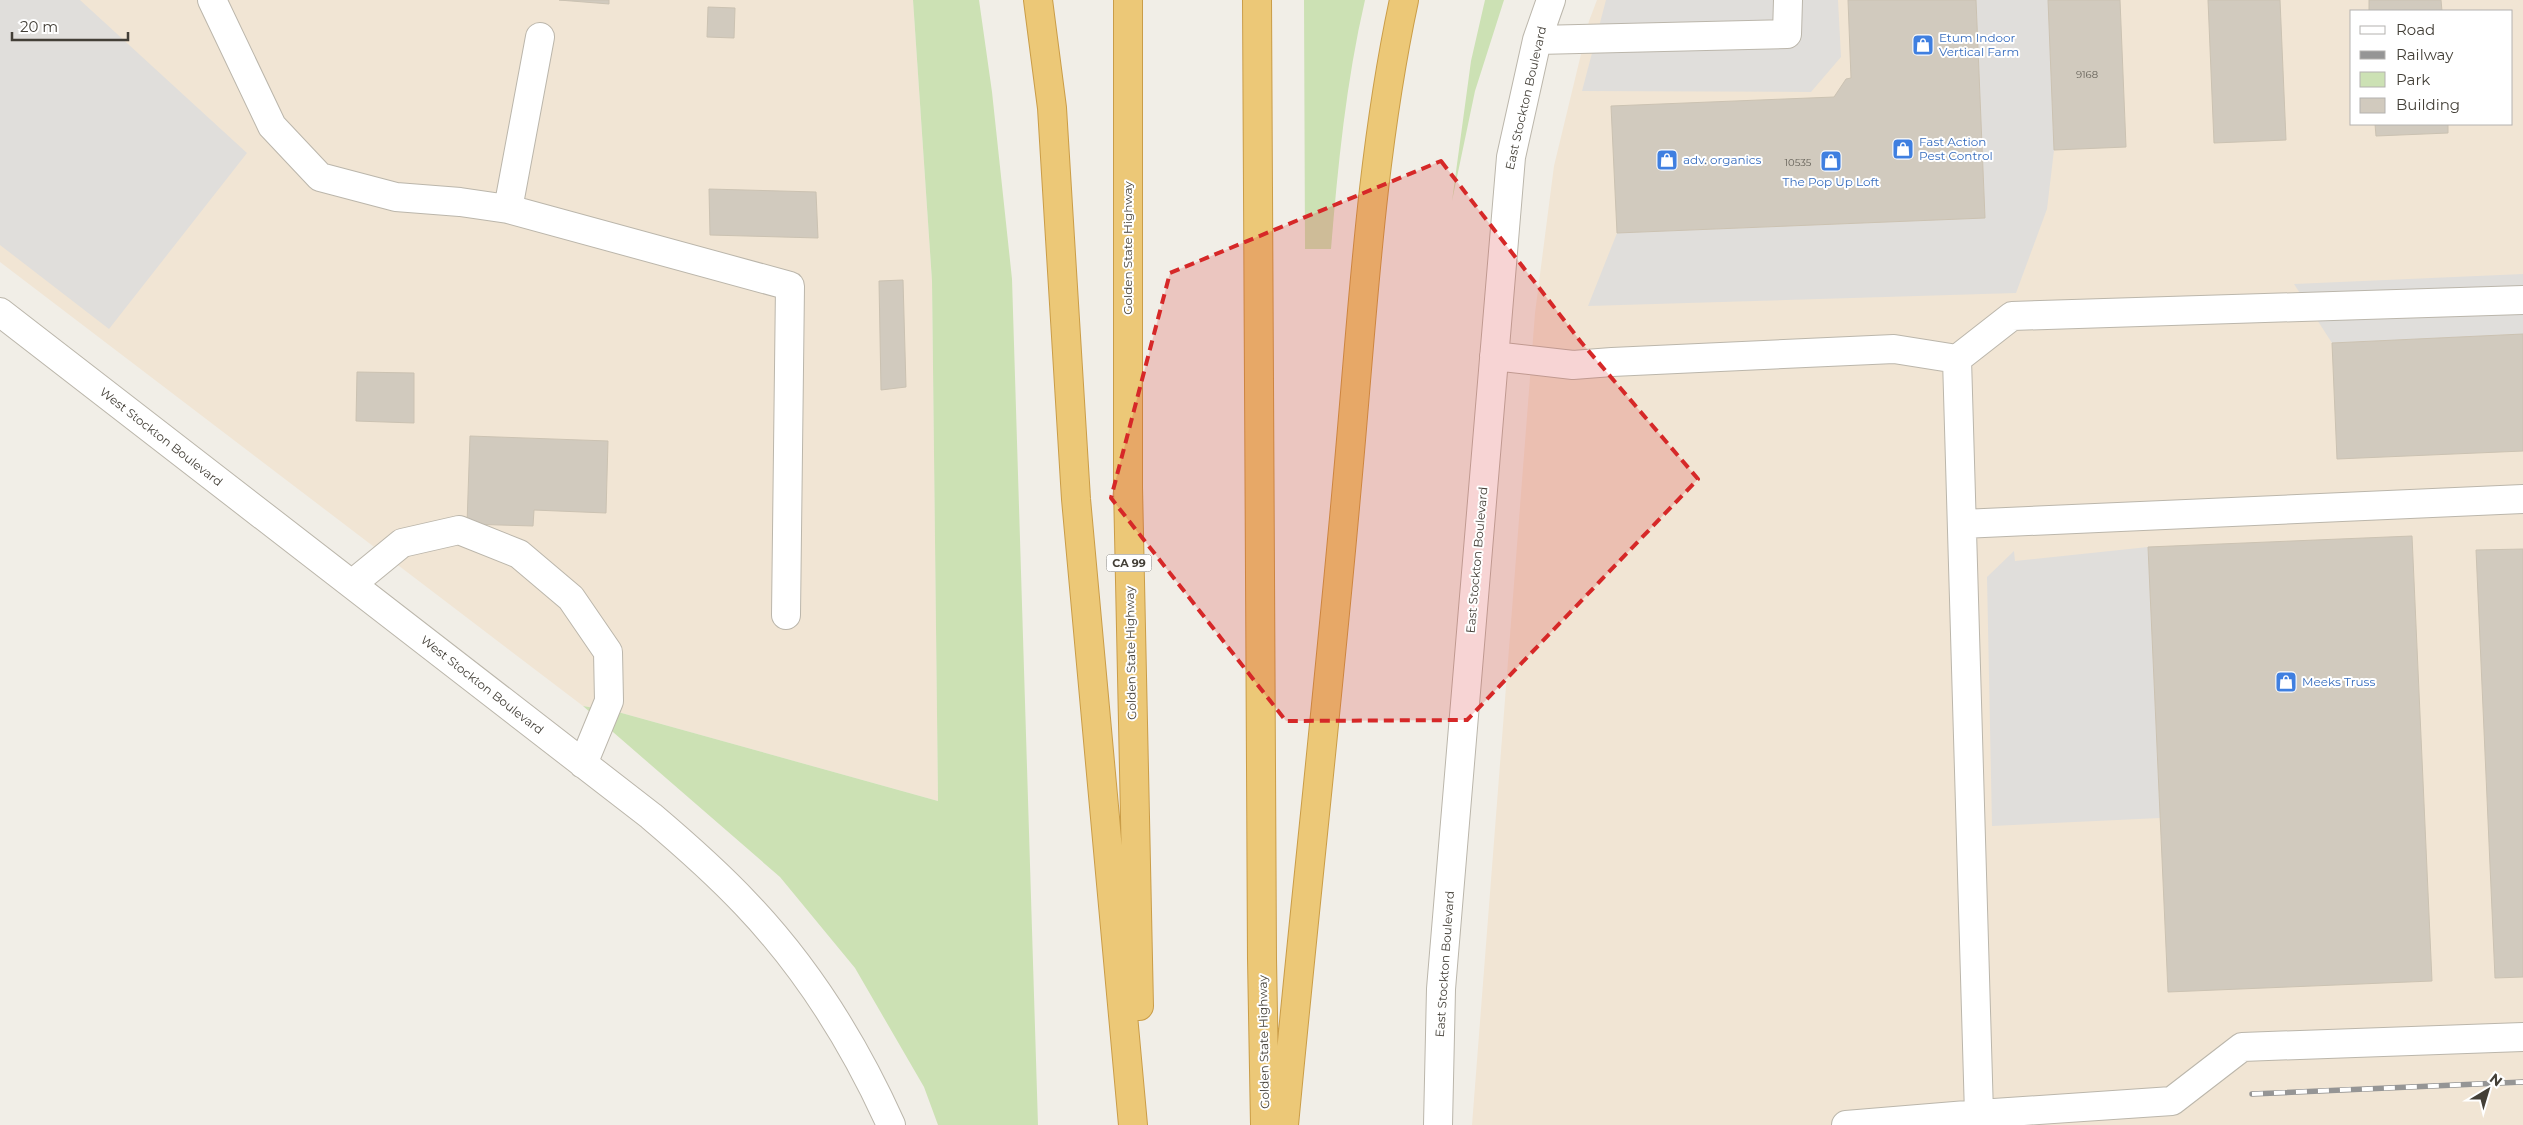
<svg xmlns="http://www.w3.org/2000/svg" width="2523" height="1125" viewBox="0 0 2523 1125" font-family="Montserrat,sans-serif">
<rect width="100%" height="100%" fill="#f1eee7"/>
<!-- commercial -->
<path fill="#f1e5d4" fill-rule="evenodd" d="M0,0h913l19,281 6,520 -320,-89 -35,-6 -583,-444z
M1597,0h926v1125h-1051l63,-812 19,-147 35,-145zM2352,11h160v113h-160z"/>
<!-- green -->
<path fill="#cce1b4" d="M913,0h66l13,92 20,187 26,846h-100l-14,-38 -69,-119 -75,-91 -197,-171 35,6 320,89 -6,-520z
M1304,0h61c-19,82 -27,165 -34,249h-26z
M1485,0h19l-29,91 -23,110 19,-140z"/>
<!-- parking -->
<path fill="#e0dedb" d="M0,0h80l167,153 -138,176 -109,-84z
M1606,0h232l3,57 -30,35 -229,-1z
M1976,0h72l6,150 -7,59 -31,84 -428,13 29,-73 368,-15z
M2523,274v60l-191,9 -38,-59z
M2148,547l12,271 -168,8 -5,-249 27,-26 1,10z"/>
<!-- building -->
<path fill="#d1cabe" stroke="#cbc2b2" d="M559,0h50v4z
M1848,0h128l9,218 -368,15 -6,-127 223,-9 12,-18 5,-1z
M2048,0h72l6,147 -72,3z
M2208,0h72l6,140 -72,3z
M2369,0h72l1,11h-73z
M708,7l27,1 -1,30 -27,-1z
M2375,124h73v9l-72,3z
M709,189l107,3 2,46 -108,-3z
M903,280l3,107 -25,3 -2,-109z
M2523,334v117l-186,8 -5,-116z
M357,372l57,1v50l-58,-2z
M470,436l138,5 -2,72 -72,-3 -1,16 -66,-2z
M2412,536l20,445 -264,11 -20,-445z
M2523,549v428l-28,1 -19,-428z"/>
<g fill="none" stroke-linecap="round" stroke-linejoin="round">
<!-- minor casing -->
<g stroke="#bbb6ab" stroke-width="30">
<path id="minor" d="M212,0l60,126 48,51 76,20 64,5 48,7 282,77 -4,329
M1537,40l250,-6 1,-34
M508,209l32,-172
M0,312l651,504c33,28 65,56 95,88 60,63 109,141 145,221
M1494,356l79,9 39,-3 282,-13 63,10 22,755 -133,11
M1957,359l55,-43 511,-16
M1962,524l561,-25
M352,584l50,-41 57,-13 60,24 52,44 37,54 1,49 -26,63
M1438,1125l3,-136 70,-832 26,-117 14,-40
M1980,1125l-1,-11 193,-13 70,-54 281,-10"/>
</g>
<!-- highway casing -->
<g stroke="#ca9d48" stroke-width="30">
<path id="highway" d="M1038,0l14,108 24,391 57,626
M1128,0v487l11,519
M1257,0l5,959 3,166
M1284,1125c20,-213 44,-426 63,-640 15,-161 23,-326 57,-485"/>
</g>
<!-- minor -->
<use href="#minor" stroke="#fff" stroke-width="28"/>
<!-- highway -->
<use href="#highway" stroke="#ecc877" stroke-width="28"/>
<!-- rail casing -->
<g stroke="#959595" stroke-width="5.5">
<path id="rail" d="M2252,1094l271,-12"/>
</g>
<!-- rail -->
<use href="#rail" stroke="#fff" stroke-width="4" stroke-dasharray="11" stroke-linecap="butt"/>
</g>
<!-- marked area -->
<path fill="#d62828" fill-opacity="0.2" stroke="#d62828" stroke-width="4" stroke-dasharray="10 6" stroke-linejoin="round" d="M1441,161l140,181 117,137 -231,241 -181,1 -175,-223 59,-225z"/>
<!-- icons -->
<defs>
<g id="shop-square" transform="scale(1.125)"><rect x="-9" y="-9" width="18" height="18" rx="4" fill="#3f7fe0" stroke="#fff"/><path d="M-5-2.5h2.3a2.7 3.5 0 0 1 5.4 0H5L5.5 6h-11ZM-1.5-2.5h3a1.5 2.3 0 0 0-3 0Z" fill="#fff"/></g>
</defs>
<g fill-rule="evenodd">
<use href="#shop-square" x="1923" y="45"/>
<use href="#shop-square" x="1903" y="149"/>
<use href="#shop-square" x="1667" y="160"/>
<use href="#shop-square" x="1831" y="161"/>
<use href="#shop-square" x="2286" y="682"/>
</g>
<g text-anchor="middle" stroke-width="4" stroke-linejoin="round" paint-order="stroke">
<!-- number labels -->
<g font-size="10" fill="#666259">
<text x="2087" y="78">9168</text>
<text x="1798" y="166">10535</text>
</g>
<!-- shield labels -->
<rect fill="#fff" stroke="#7b7973" stroke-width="1" x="1106.5" y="554.5" width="45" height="17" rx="4"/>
<g font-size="11" font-weight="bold" fill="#433f37">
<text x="1129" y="567">CA 99</text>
</g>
<!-- shop labels -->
<g font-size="12" fill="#366cbe" stroke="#fff" text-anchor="start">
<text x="1939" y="42">Etum Indoor<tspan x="1939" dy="14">Vertical Farm</tspan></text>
<text x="1919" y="146">Fast Action<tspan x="1919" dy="14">Pest Control</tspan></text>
<text x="1683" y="164">adv. organics</text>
<text x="1831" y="186" text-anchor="middle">The Pop Up Loft</text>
<text x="2302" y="686">Meeks Truss</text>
</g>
<!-- street labels -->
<g font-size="12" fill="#433f37" stroke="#fff">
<text transform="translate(1526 98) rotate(-77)" y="4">East Stockton Boulevard</text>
<text transform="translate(1128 248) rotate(-90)" y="4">Golden State Highway</text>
<text transform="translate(161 437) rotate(38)" y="4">West Stockton Boulevard</text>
<text transform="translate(1477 560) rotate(-85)" y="4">East Stockton Boulevard</text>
<text transform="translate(1131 653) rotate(-91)" y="4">Golden State Highway</text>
<text transform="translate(482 685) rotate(38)" y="4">West Stockton Boulevard</text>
<text transform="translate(1445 964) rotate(-86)" y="4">East Stockton Boulevard</text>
<text transform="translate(1264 1042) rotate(-91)" y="4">Golden State Highway</text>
</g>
</g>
<!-- legend -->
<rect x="2350" y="10" width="162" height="115" fill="#ffffff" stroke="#b4b2af"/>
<rect x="2360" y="26" width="25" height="8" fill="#ffffff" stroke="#b4b2af"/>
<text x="2396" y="35" font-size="15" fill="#433f37">Road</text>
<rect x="2360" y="51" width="25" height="8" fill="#959595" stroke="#b4b2af"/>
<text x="2396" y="60" font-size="15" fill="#433f37">Railway</text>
<rect x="2360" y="72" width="25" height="15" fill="#cce1b4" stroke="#b4b2af"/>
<text x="2396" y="85" font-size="15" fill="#433f37">Park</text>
<rect x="2360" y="98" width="25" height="15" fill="#d1cabe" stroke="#b4b2af"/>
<text x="2396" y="110" font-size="15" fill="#433f37">Building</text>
<!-- north arrow -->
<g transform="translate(2488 1090) rotate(38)" stroke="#ffffff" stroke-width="4" paint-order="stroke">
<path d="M0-4L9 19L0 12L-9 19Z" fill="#433f37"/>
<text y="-8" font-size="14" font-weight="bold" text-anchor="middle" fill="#433f37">N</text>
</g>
<!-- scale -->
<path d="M12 32v8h116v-8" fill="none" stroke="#433f37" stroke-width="2.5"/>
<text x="20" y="32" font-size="15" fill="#433f37" stroke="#ffffff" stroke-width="4" paint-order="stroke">20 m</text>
</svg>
